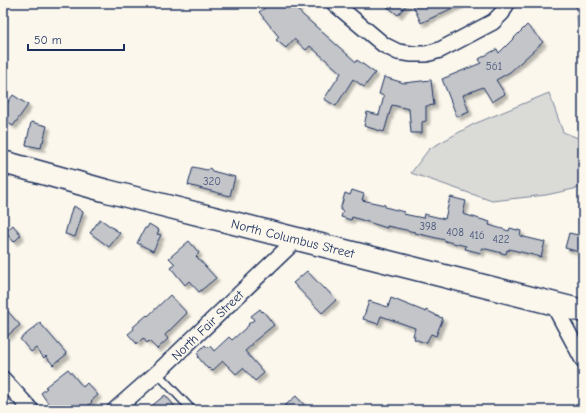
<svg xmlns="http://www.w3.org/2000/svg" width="586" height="413" viewBox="0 0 586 413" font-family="'Comic Neue',sans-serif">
<defs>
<filter id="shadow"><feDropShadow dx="3.5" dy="3.5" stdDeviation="1" flood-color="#0004"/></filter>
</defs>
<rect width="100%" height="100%" fill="#fbf7ec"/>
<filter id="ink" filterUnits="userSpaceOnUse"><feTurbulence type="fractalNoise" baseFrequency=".025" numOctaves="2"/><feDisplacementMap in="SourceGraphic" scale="8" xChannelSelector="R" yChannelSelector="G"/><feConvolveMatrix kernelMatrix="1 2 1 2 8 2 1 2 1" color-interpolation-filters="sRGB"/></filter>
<g filter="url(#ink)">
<!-- green -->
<path fill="#dadad7" stroke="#7a849a" d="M576,3h7v30l-5,-5z
M549,93l14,39 20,8v47l-37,8 -54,6 -81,-28 18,-24 45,-25z"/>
<!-- building -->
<path fill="#c3c5c9" stroke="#1b2f5e" filter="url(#shadow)" d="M272,3h32l-8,6 60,53 1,-2 18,13 -11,14 -11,-8 -17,27 -12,-7 17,-26 -31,-27 -4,4 -12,-11 -8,9 -10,-8 3,-3 -20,-25z
M383,3h25l-10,12z
M412,3h51l-42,20z
M527,25l16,17 -33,30 -14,8 9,14 -13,8 -9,-15 -20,8 6,17 -12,5 -15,-38 39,-16 -2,-4 18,-10 2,4z
M384,77l20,6 27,-3 3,25 -8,1v15l-4,1v11h-11l-2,-24 -17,-4 -8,27 -20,-6 3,-14 12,3 5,-19 -5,-2z
M13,95l15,10 -15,21 -10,-7v-10z
M31,122l16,4 -4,16h-1l-1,6 -15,-3z
M193,167l14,3 3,-2 2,3 23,6 -5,19 -42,-11z
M352,190l12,4 -2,6 23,5v2l19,5 -1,2 20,4 1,-4 21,5 5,-22 16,4 -3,13 27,8 -1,3 20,6 1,-3 11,3 -1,5 25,6 -4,15 -32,-8v2l-2,-1 -1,4 -24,-6 -1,5 -16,-4 1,-3 -21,-5v-1l-30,-7v-1l-28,-6v2l-35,-11 -1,3 -10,-3 2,-6 -3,-1 5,-17 5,2z
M74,206l9,6 -8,25 -10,-3 7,-26 1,1z
M100,219l20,14 -11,14 -19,-14z
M149,224l10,6 -2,4 4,1 -8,16 -16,-8 8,-15h2z
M13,225l8,10 -7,7 -9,-10z
M569,233l14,3v17l-18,-5z
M189,241l10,12 -3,3 20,22 -17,14 -10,-11 -4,4 -14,-17 4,-4 -6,-6z
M307,271l17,18 1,-1 11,12 -14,13 -29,-30z
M170,295l17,18 -22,22 3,4 -11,10 -8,-8 -2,2 -4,-5 -6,6 -9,-10 6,-5 -1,-2 14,-12 1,1z
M391,298l35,14v-2l10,5v1l7,2 -7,18 -5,-2 -5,9 -12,-4 1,-3h-2l2,-8 -34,-12 -3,8 -15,-5 6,-18 19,6z
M3,306l17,19 -13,11 -4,-5z
M260,309l2,3 1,-1 11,14 -22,18 1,1 -8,7 19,22 -9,8 -12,-13 -7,6 -13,-13 -11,10 -3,-3 -1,1 -10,-12 1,-1 -2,-3 8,-8 3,3 2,-2 4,5 15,-14 3,3 17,-15 -1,-1 6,-4 -3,-4z
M40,323l27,31 -14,11 -7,-9 -2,2 -8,-10 -5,4 -11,-13z
M68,369l15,18 4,-4 11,12 -7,6 1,1 -9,8h-30l-12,-17 6,-5 -2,-1z
M165,395l13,15h-30l6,-6z
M296,396l13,14h-29z"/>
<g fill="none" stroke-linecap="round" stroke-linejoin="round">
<!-- lane casing -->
<g stroke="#1b2f5e" stroke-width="10">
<path id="lane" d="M157,373l35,37"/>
</g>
<!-- street casing -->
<g stroke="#1b2f5e" stroke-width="18">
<path id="street" d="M334,3l50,42 14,7 14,2h14l14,-4 53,-28 9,-9 5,-10
M553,304l30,56
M3,379l28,31
M115,410l42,-37 140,-134"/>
</g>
<!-- primary casing -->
<g stroke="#1b2f5e" stroke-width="25">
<path id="primary" d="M3,162l104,29 476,120"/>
</g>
<!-- lane -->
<use href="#lane" stroke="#fbf7ec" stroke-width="7"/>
<!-- street -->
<use href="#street" stroke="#fbf7ec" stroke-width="15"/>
<!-- primary -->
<use href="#primary" stroke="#fbf7ec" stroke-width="22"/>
</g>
</g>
<g text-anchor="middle" stroke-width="3" stroke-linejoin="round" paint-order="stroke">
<!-- number labels -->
<g font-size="11" fill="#455479">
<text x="494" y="70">561</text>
<text x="212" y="185">320</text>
<text x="428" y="230">398</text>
<text x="455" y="236">408</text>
<text x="477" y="239">416</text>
<text x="501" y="243">422</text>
</g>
<!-- street labels -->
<g font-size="13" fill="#1b2f5e" stroke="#fbf7ec">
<text transform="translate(293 238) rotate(14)" y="5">North Columbus Street</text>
<text transform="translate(207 325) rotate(-44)" y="5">North Fair Street</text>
</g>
</g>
<!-- margin -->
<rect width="586" height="413" fill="none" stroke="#fbf7ec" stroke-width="16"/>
<rect x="8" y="8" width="570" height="397" fill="none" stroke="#1b2f5e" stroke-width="1.5" filter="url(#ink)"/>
<!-- scale -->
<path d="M28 44v6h96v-6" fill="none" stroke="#1b2f5e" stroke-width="2"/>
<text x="34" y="44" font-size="12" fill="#1b2f5e" stroke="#fbf7ec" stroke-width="3" paint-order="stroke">50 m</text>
</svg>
